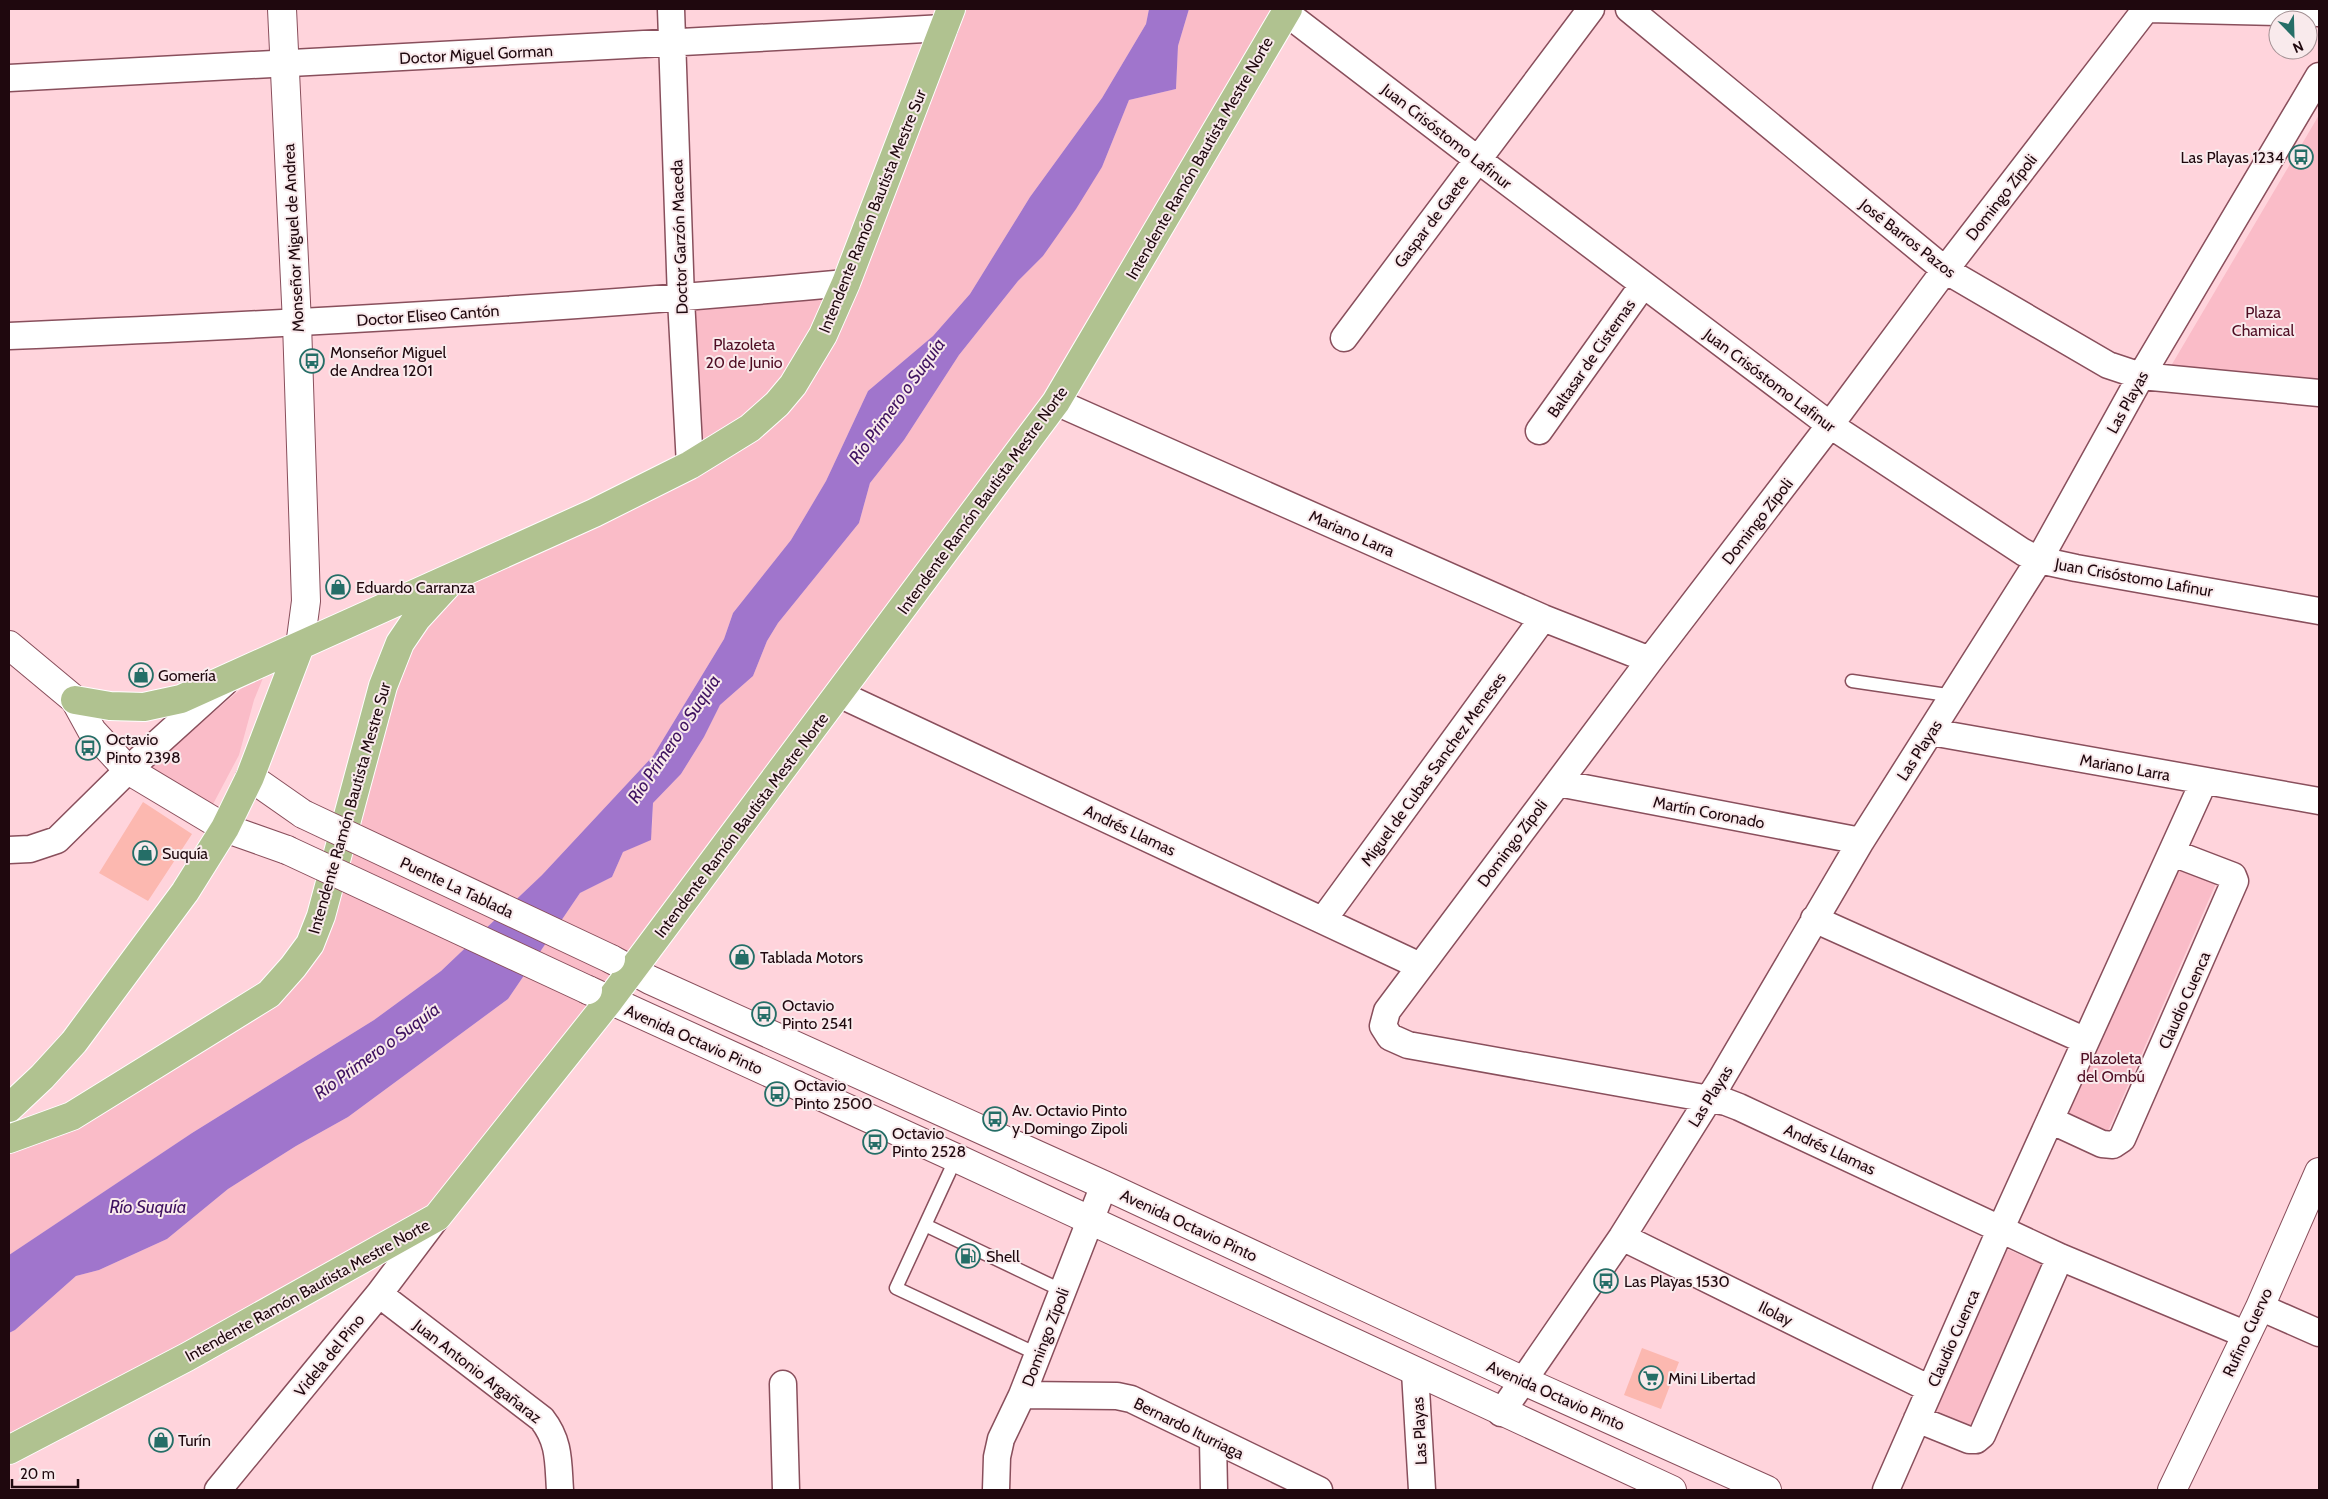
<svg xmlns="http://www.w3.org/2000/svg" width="2328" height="1499" viewBox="0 0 2328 1499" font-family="Cabin,sans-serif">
<rect width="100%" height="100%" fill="#ffd4dc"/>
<!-- green -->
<path fill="#fabcc8" d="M951,9h198l-3,15 -44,74 -72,99 -60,97 -37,42 -65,55 -42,90 -35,59 -58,73 -9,26 -71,117 -111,119 -101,96 -67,49 -182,113 -183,122v-116l284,-172 90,-281 77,-114 134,-59 199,-128z
M1189,9h99l-232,393 -619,815 -428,233v-117l6,-3 61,-54 23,-6 68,-31 61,-50 68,-43 52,-29 160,-118 72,-106 32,-16 11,-25c34,-15 28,-14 30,-49l28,-29 23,-37 16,-32 33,-29 14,-35 11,-18 81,-100 11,-40 34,-43 55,-85 59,-74 25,-25 59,-89 27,-67 47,-11 2,-43z
M2319,115v267l-151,-11z
M831,298l-47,82 -35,35 -50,34 -5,-141z
M263,678l-9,22 -15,55 -28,53 -64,-39 95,-81z
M2174,863l43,18 -109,250 -42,-18z
M2002,1247l44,19 -72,163 -44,-19z"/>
<!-- water -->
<path fill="#a075cc" d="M1149,9h40l-11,37 -2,43 -47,11 -27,67 -26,42 -33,47 -25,25 -59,74 -55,85 -34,43 -11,40 -81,100 -11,18 -14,35 -33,29 -16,32 -23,37 -28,29 -2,37 -28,12 -11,25 -32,16 -72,106 -160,118 -52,29 -68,43 -61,50 -68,31 -23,6 -61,54 -6,3v-78l183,-122 182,-113 67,-49 101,-96 111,-119 71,-117 9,-26 58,-73 35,-59 42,-90 65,-55 37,-42 60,-97 72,-99 44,-74z"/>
<!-- building -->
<path fill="#fcb8b0" d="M143,802l49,32 -44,67 -49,-28z
M1642,1348l37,14 -18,47 -37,-14z"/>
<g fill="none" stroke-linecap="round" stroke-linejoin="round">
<!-- service casing -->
<g stroke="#894f5c" stroke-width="15">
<path id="service" d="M1852,681l102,15
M956,1158l-60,130 141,66
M925,1225l138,66"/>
</g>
<!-- minor casing -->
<g stroke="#894f5c" stroke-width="29">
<path id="minor" d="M671,9l10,290 9,166
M1629,9l316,261 163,95 33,11 178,17
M2146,9l-201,261 -115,155 -180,235 -263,351 -4,15 7,11 18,8 318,57 13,5 321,150 187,78
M2148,9l171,4
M1285,12l192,147 353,266 193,127 16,8 37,8 243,43
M9,78l935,-50
M9,336c279,-12 558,-27 837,-53
M1344,338l247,-329
M1056,402l487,216 107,42
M1539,431l104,-146
M839,694l581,272
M1931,732l388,69
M1558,783l303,58
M9,850l21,-1 27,-9 71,-70 96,-87
M1814,919l272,122
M1323,920l220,-302
M2050,1120l52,24 11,1 9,-6 113,-258 -2,-5 -60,-23
M1622,1237l308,152
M379,1294l163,125c18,23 16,43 18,71
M2260,1307l59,26
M1415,1372l7,118
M783,1384l3,106
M1022,1395l95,1 14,3 188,91
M1501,1413l121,-176 98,-156 141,-240 178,-281 102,-184 178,-300
M1917,1419l52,21h7l6,-5 78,-178
M1213,1440l1,50
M218,1490l161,-196 58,-77
M996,1490l1,-33 4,-18 21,-44 82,-210
M1886,1490l115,-262 203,-447"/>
</g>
<!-- secondary casing -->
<g stroke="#894f5c" stroke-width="30">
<path id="secondary" d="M282,9l15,314 9,278 -6,45
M9,645l66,55 17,31 36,39 97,58 62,22
M250,777l53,37
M611,959l39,21 454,205 420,196 243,109
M588,990l368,168 716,332
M2172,1490l88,-183 59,-135"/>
</g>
<!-- primary casing -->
<g stroke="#fff" stroke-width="30">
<path id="primary" d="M75,700l35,6 34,1 37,-8 413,-186 96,-48 60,-37 27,-24 16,-19 30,-50 23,-52 105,-274
M9,1108l33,-31 32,-35 111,-150 40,-64 25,-51 50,-131
M9,1139l63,-23 197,-122 24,-27 17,-23 11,-28 62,-230 17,-43 17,-25 33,-36
M9,1450l178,-93 250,-140 172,-216 447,-599 232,-393"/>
</g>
<!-- service -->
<use href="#service" stroke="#fff" stroke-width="12"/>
<!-- minor -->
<use href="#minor" stroke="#fff" stroke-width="26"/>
<!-- secondary -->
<use href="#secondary" stroke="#fff" stroke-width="28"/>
<!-- primary -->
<use href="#primary" stroke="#b0c290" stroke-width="28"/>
<!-- secondary-bridge casing -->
<g stroke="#894f5c" stroke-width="30" stroke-linecap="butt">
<path id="secondary-bridge" d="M303,814l308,145
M287,850l301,140"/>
</g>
<!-- secondary-bridge -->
<use href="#secondary-bridge" stroke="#fff" stroke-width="28"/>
</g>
<!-- icons -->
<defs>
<g id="bus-ring" transform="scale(1.25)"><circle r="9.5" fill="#f9eaec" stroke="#256e67" stroke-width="1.5"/><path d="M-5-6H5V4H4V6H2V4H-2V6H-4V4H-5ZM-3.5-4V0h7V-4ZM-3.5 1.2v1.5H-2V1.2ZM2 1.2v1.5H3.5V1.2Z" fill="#256e67"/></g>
<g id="shop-ring" transform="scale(1.25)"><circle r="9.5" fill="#f9eaec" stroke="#256e67" stroke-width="1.5"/><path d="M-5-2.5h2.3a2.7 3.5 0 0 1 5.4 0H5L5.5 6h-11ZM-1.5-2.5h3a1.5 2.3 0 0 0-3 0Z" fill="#256e67"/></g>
<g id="fuel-ring" transform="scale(1.25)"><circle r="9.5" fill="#f9eaec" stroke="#256e67" stroke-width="1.5"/><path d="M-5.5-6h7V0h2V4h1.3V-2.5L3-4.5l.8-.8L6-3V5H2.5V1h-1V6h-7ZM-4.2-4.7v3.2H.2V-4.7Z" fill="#256e67"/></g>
<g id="supermarket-ring" transform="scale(1.25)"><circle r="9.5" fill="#f9eaec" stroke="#256e67" stroke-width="1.5"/><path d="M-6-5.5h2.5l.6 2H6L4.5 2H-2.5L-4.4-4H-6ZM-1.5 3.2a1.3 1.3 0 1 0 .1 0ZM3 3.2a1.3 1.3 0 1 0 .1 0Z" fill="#256e67"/></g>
</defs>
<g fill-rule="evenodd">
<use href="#bus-ring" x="2301" y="157"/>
<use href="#bus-ring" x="312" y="361"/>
<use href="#shop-ring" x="338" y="587"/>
<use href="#shop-ring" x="141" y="675"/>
<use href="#bus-ring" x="88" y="748"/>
<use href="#shop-ring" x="145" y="853"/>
<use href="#shop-ring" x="742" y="957"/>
<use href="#bus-ring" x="764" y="1014"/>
<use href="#bus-ring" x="777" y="1094"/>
<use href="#bus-ring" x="995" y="1119"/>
<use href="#bus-ring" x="875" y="1142"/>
<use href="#fuel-ring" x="968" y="1256"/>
<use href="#bus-ring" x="1606" y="1281"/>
<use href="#supermarket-ring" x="1651" y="1378"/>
<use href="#shop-ring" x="161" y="1440"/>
</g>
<g text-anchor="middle" stroke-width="4" stroke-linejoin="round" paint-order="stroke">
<!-- street labels -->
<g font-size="16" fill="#1f080e" stroke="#f9eaec">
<text transform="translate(476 54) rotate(-3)" y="6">Doctor Miguel Gorman</text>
<text transform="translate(1447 136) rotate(38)" y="6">Juan Crisóstomo Lafinur</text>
<text transform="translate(1199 158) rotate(-60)" y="6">Intendente Ramón Bautista Mestre Norte</text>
<text transform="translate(2001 197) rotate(-52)" y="6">Domingo Zípoli</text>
<text transform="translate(872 211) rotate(-68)" y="6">Intendente Ramón Bautista Mestre Sur</text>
<text transform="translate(1431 221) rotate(-53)" y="6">Gaspar de Gaete</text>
<text transform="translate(679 237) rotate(-92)" y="6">Doctor Garzón Maceda</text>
<text transform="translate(293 238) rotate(-93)" y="6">Monseñor Miguel de Andrea</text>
<text transform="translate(1908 238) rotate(38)" y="6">José Barros Pazos</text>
<text transform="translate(428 315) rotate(-4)" y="6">Doctor Eliseo Cantón</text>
<text transform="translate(1591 358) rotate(-55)" y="6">Baltasar de Cisternas</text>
<text transform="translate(1770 380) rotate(37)" y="6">Juan Crisóstomo Lafinur</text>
<text transform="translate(2127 402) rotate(-61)" y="6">Las Playas</text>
<text transform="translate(982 500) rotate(-54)" y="6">Intendente Ramón Bautista Mestre Norte</text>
<text transform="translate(1757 521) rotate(-52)" y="6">Domingo Zípoli</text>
<text transform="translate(1352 533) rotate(24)" y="6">Mariano Larra</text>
<text transform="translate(2134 577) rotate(10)" y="6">Juan Crisóstomo Lafinur</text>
<text transform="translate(1919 750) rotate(-57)" y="6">Las Playas</text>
<text transform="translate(2125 767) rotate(10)" y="6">Mariano Larra</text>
<text transform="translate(1433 769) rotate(-54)" y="6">Miguel de Cubas Sanchez Meneses</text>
<text transform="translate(349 808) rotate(-74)" y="6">Intendente Ramón Bautista Mestre Sur</text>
<text transform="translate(1709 812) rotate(11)" y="6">Martín Coronado</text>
<text transform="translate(741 825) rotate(-53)" y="6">Intendente Ramón Bautista Mestre Norte</text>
<text transform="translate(1130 830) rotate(25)" y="6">Andrés Llamas</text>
<text transform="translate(1512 843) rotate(-53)" y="6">Domingo Zípoli</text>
<text transform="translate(457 887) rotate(25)" y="6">Puente La Tablada</text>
<text transform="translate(2184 1000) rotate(-66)" y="6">Claudio Cuenca</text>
<text transform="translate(694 1039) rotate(24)" y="6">Avenida Octavio Pinto</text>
<text transform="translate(1710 1096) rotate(-58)" y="6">Las Playas</text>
<text transform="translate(1830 1149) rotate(25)" y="6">Andrés Llamas</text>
<text transform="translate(1189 1225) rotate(25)" y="6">Avenida Octavio Pinto</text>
<text transform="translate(307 1290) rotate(-29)" y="6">Intendente Ramón Bautista Mestre Norte</text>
<text transform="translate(1776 1313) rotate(26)" y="6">Ilolay</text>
<text transform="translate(2247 1332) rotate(-65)" y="6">Rufino Cuervo</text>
<text transform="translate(1045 1337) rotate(-69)" y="6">Domingo Zípoli</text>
<text transform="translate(1953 1338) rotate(-66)" y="6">Claudio Cuenca</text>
<text transform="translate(329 1355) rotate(-51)" y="6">Videla del Pino</text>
<text transform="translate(478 1371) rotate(38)" y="6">Juan Antonio Argañaraz</text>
<text transform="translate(1556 1395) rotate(24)" y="6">Avenida Octavio Pinto</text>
<text transform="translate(1189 1428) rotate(26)" y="6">Bernardo Iturriaga</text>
<text transform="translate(1419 1431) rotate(-93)" y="6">Las Playas</text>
</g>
<!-- poi labels -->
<g font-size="16" fill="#1f080e" stroke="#f9eaec" text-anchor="start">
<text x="2284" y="163" text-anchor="end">Las Playas 1234</text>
<text x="330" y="358">Monseñor Miguel<tspan x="330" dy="18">de Andrea 1201</tspan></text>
<text x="356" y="593">Eduardo Carranza</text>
<text x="158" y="681">Gomería</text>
<text x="106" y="745">Octavio<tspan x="106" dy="18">Pinto 2398</tspan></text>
<text x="162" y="859">Suquía</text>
<text x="760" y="963">Tablada Motors</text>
<text x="782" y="1011">Octavio<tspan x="782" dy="18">Pinto 2541</tspan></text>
<text x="794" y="1091">Octavio<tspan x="794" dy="18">Pinto 2500</tspan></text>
<text x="1012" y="1116">Av. Octavio Pinto<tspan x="1012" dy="18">y Domingo Zipoli</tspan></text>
<text x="892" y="1139">Octavio<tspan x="892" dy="18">Pinto 2528</tspan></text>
<text x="986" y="1262">Shell</text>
<text x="1624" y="1287">Las Playas 1530</text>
<text x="1668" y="1384">Mini Libertad</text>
<text x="178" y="1446">Turín</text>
</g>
<!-- park labels -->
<g font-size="16" fill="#4f0d23" stroke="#f9eaec">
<text x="2263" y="318">Plaza<tspan x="2263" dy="18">Chamical</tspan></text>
<text x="744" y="350">Plazoleta<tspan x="744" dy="18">20 de Junio</tspan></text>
<text x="2111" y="1064">Plazoleta<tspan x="2111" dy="18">del Ombú</tspan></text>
</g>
<!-- water labels -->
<g font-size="18" font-style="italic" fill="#3f1260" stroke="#f9eaec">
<text transform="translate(897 401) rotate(-54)" y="6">Río Primero o Suquía</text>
<text transform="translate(674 739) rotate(-56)" y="6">Río Primero o Suquía</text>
<text transform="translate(377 1051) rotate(-36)" y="6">Río Primero o Suquía</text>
<text x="148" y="1213">Río Suquía</text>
</g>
</g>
<!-- border -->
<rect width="2328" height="1499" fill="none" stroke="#1f080e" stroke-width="20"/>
<!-- north arrow -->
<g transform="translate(2293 35) rotate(157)"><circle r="24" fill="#f9eaec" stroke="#a29093"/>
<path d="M0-4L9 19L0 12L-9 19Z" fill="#256e67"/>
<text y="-8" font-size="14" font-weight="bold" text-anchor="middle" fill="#1f080e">N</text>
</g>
<!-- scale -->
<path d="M12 1479v8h66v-8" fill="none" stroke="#1f080e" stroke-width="2.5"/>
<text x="20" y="1479" font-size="15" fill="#1f080e" stroke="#f9eaec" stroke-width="4" paint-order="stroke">20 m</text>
</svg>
